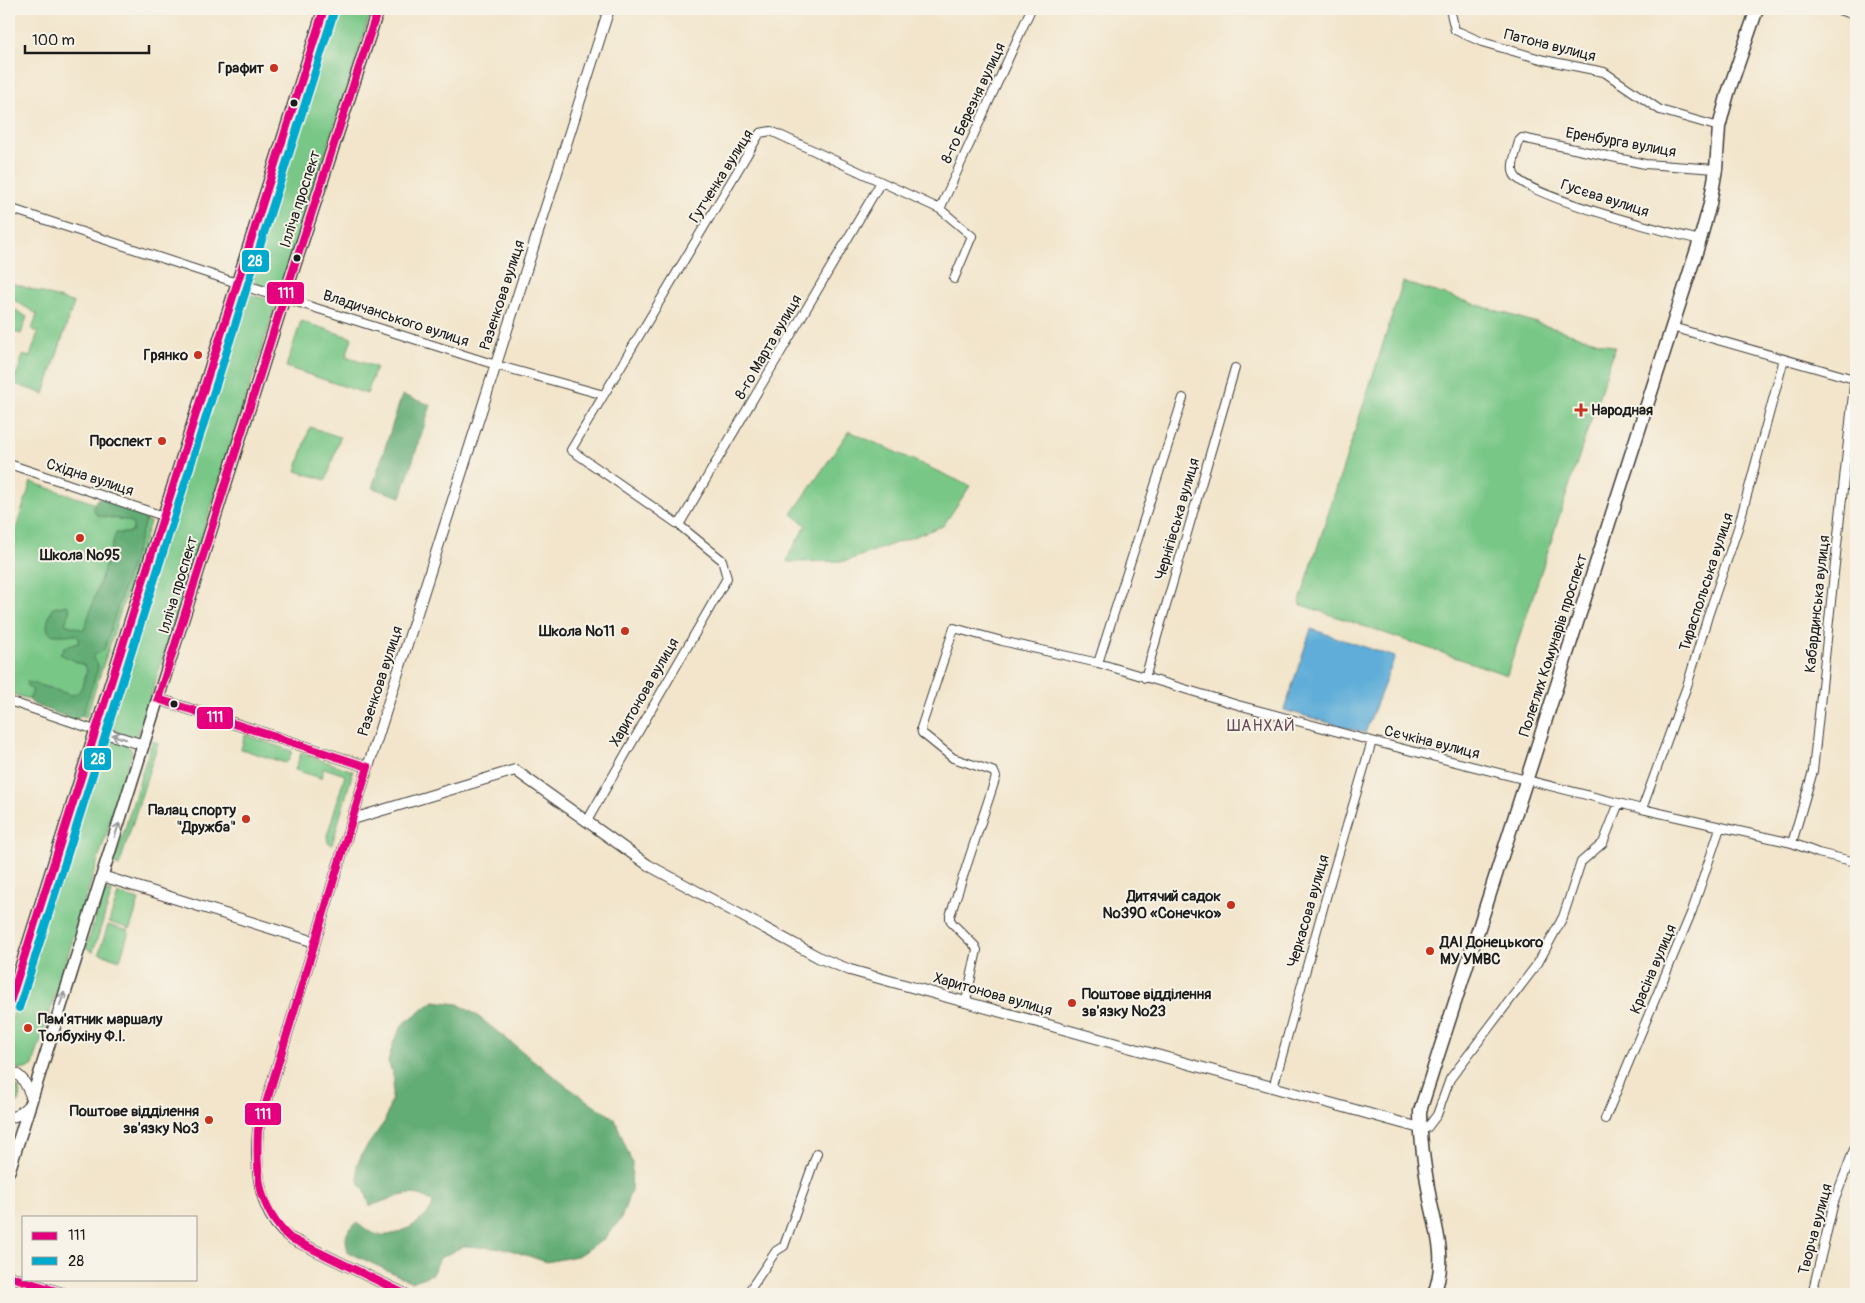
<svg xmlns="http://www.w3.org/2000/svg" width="1865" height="1303" viewBox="0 0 1865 1303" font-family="Pangolin,sans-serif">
<rect width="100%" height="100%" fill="#f7f3e8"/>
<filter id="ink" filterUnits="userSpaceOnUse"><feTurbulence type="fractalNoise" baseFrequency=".02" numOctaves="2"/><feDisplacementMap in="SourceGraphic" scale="10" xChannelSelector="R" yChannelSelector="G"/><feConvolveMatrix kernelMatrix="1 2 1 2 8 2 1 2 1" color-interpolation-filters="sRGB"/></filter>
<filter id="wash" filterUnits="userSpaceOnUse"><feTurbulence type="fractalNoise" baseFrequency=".0096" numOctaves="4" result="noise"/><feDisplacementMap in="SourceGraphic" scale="20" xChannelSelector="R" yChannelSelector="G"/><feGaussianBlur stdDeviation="1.12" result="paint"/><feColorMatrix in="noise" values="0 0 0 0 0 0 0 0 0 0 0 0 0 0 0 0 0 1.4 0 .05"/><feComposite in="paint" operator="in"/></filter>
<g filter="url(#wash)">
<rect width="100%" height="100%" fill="#f2e5cb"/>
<!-- green -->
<path fill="#79c787" stroke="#4a7252" d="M337,9h35l-88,273c-8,15 -33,6 -32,-11z
M9,282l65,21 -30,91 -35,-12 2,-8h6l6,-19 7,2 8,-25 -6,-2 5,-16 -28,-17z
M1403,282l212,65 -108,328 -208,-71z
M247,294l23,6 5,5 -1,6 -133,415 -3,8 -6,3c-13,-4 -23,-4 -24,-21l131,-415z
M11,307l16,10 -6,17 -12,-4v-17z
M301,321l51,17 -6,19 30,10 -9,27 -81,-27z
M310,427l30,10 -14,43 -30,-9z
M849,431l121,55 -27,40 -97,35 -59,1 3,-9 16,-28 -14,-11z
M31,482l119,40 -64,195 -77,-24v-143z
M245,735l47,16 -3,9 -4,3 -44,-14z
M106,741c9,-1 20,2 25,8l1,4 -99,312c-8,7 -15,4 -24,1v-38l87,-275 4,-8z
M152,741l6,2 -39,123 -5,-2z
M301,753l52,18 -21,74 -4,-3 -1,-6 18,-61 -21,-7 -3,10 -26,-8z
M105,890l7,2 -19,60 -7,-5z
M118,894l21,6 -9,29 -21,-7z
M108,925l21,6 -9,29 -21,-7z
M9,1081l9,6c4,10 1,18 -9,22z"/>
<!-- forest -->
<path fill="#62ac74" stroke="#3f6448" d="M402,395l29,10 -30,92 -29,-9z
M101,498l16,6 3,3 23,8 3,4 -41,128 -2,4 -9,4 -1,3 5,6v5l-15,44 -5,6 -4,1 -41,-16 -4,-4 4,-9 -7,-6 1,-3 6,1 39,12c11,-2 12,-16 15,-25l-2,-4 -25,-12 4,-7 14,-4 1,-5 -3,-3c-7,-1 -14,1 -21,0 -14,-2 -6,-19 -2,-27l14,-3 3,4 -5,15 19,6 32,-97h12l5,-3v-6l-4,-3 -29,-5 -4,-2 -3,-7 4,-8z
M434,1001l24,3 17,10 91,72 49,33 17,44 -1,27 -10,29 -18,21 -26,16 -30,6 -40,-13 -43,-3 -24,12 -8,16 -20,8 -64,-30c-3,-16 -4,-19 9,-29 6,5 14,10 21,12 17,3 51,-14 55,-31 -16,-20 -44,-4 -63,2l-6,-17 -6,-7 -1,-17 6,-13 22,-31 6,-20 3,-22 -6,-18 6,-20 9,-17z"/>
<!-- water -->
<path fill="#5fadd8" stroke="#3e647a" d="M1311,629l84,28 -30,76 -81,-23z"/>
</g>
<g filter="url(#ink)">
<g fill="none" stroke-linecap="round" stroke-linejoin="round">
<!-- minor casing -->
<g stroke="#3c3a36" stroke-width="10">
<path id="minor" d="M1450,9l5,21 27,12 62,18 60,12 56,38 59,17
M1617,9l9,2
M1834,9l22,6
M9,208l228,75
M940,209l91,-200
M1700,240c-28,-7 -178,-44 -186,-66 -4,-8 3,-24 5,-33l3,-3 123,26 71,5
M284,298l212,67 108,30
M1672,327l182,52
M9,464l154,52
M679,525l202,-343
M1098,663l85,-265
M1145,678l90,-310
M9,701l86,29
M1642,809l45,-123 21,-70 30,-88 46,-169
M587,821l140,-243 -5,-18 -43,-35 -108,-75 189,-317 11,-2 169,78 32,27 -18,43
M1792,843l21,-72 43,-405
M966,1001l11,-51 -2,-4 -23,-23 -2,-4v-3l46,-139 -2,-5 -5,-2 -36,-12 -31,-25 -1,-5 33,-100 48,13 96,22 140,42 134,36 270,68 150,34 26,10 38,9
M1273,1088l59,-212 40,-135
M1605,1119l87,-208 28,-83
M1420,1128h7l10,-13 13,-36 88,-116 25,-46 18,-55 22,-19 16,-40
M747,1294l29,-43 8,-5 33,-93
M1812,1294l22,-92 22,-58"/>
</g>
<!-- tertiary casing -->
<g stroke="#3c3a36" stroke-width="12">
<path id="tertiary" d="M237,283l47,15
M158,699l210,68
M95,730l49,15
M353,819l162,-49 133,95 172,93 30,12 570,158
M102,876l213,66
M9,1071c13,3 17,13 22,25
M9,1118l9,-3 10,-9
M9,1276l56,18
M405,1294l-115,-56c-33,-24 -35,-71 -32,-108l110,-363 241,-758"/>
</g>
<!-- secondary casing -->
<g stroke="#3c3a36" stroke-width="14">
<path id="secondary" d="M9,1005l315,-996
M9,1171l275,-873 94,-289"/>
</g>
<!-- primary casing -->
<g stroke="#3c3a36" stroke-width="15">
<path id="primary" d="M1434,1294c13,-35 3,-60 -4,-95 -5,-28 -10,-59 -10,-88l280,-871 10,-36 6,-35 3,-42 9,-34 29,-84"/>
</g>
<!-- minor -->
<use href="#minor" stroke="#fff" stroke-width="8"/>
<!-- tertiary -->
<use href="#tertiary" stroke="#fff" stroke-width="10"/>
<!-- secondary -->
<use href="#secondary" stroke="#fff" stroke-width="11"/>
<!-- primary -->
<use href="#primary" stroke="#fff" stroke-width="12"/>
<!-- bus-1 casing -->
<g stroke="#f7f3e8" stroke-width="11">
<path id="bus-1" d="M378,9l-94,289 -126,401 210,68 -110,363c-2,42 -1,78 32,108l115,56
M9,1005l315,-996
M9,1276l56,18"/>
</g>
<!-- bus-2 casing -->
<g stroke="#f7f3e8" stroke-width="11">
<path id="bus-2" d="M19,1008l315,-996"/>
</g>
<!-- bus-1 -->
<use href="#bus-1" stroke="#e5007d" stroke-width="8"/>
<!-- bus-2 -->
<use href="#bus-2" stroke="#00a9ce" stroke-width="8"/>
</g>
<!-- one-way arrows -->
<defs><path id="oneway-shaft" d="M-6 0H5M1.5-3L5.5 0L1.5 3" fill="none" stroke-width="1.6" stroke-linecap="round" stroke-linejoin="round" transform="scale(1.25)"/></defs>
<g stroke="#999">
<use href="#oneway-shaft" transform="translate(119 737) rotate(-163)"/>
<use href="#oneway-shaft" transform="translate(117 830) rotate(-72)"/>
<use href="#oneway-shaft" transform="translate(62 999) rotate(-72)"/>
</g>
</g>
<!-- markers -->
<g fill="#c8321e" stroke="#f7f3e8" stroke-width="2">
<circle cx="274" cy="68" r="5"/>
<circle cx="198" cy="355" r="5"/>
<path d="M1578.5 402.5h5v5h5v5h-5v5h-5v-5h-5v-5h5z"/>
<circle cx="162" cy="441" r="5"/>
<circle cx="80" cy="538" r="5"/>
<circle cx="625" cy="631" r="5"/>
<circle cx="246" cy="819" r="5"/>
<circle cx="1231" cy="905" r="5"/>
<circle cx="1430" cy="951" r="5"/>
<circle cx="1072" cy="1003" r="5"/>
<circle cx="28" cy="1028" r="5"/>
<circle cx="209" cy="1120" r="5"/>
</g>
<g fill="#1c1c1c" stroke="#f7f3e8" stroke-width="2">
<circle cx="294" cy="103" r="4.5"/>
<circle cx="297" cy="258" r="4.5"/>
<circle cx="174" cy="704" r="4.5"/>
</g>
<g text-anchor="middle" stroke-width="4" stroke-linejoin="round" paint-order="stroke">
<!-- street labels -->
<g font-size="15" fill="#1c1c1c" stroke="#f7f3e8">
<text transform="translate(1550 45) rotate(14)" y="5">Патона вулиця</text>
<text transform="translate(973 103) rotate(-65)" y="5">8-го Березня вулиця</text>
<text transform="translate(1621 142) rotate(10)" y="5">Еренбурга вулиця</text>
<text transform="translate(721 176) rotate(-58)" y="5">Гутченка вулиця</text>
<text transform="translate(1605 198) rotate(18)" y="5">Гусєва вулиця</text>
<text transform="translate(300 199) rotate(-72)" y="5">Ілліча проспект</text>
<text transform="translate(502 295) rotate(-72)" y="5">Разенкова вулиця</text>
<text transform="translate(396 318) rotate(18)" y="5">Владичанського вулиця</text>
<text transform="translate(768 347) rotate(-60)" y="5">8-го Марта вулиця</text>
<text transform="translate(90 477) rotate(18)" y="5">Східна вулиця</text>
<text transform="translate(1177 519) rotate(-74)" y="5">Чернігівська вулиця</text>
<text transform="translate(1706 582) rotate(-72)" y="5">Тираспольська вулиця</text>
<text transform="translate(178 585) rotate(-73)" y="5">Ілліча проспект</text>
<text transform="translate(1817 604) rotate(-84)" y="5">Кабардинська вулиця</text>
<text transform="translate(1553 645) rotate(-72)" y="5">Полеглих Комунарів проспект</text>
<text transform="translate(380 681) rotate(-72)" y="5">Разенкова вулиця</text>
<text transform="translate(644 692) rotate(-60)" y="5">Харитонова вулиця</text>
<text transform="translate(1432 742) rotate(14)" y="5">Сєчкіна вулиця</text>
<text transform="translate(1308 911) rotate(-74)" y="5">Черкасова вулиця</text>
<text transform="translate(1653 969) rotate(-67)" y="5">Красіна вулиця</text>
<text transform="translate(993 994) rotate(16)" y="5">Харитонова вулиця</text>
<text transform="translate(1815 1229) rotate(-75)" y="5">Творча вулиця</text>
</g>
<!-- poi labels -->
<g font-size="15" font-weight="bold" fill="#1c1c1c" stroke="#f7f3e8" text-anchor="end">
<text x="264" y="73">Графит</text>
<text x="188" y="360">Грянко</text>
<text x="1591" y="415" text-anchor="start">Народная</text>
<text x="152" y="446">Проспект</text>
<text x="80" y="560" text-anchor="middle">Школа №95</text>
<text x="615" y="636">Школа №11</text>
<text x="236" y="815">Палац спорту<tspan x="236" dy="17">"Дружба"</tspan></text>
<text x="1221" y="901">Дитячий садок<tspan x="1221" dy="17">№390 «Сонечко»</tspan></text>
<text x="1440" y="947" text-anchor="start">ДАІ Донецького<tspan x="1440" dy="17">МУ УМВС</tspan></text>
<text x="1082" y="999" text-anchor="start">Поштове відділення<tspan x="1082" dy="17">зв'язку №23</tspan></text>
<text x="38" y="1024" text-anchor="start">Пам'ятник маршалу<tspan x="38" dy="17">Толбухіну Ф.І.</tspan></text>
<text x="199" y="1116">Поштове відділення<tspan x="199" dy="17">зв'язку №3</tspan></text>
</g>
<!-- neighbourhood labels -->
<g font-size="16" letter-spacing="1" fill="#664a54" stroke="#f7f3e8">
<text x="1261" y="731">ШАНХАЙ</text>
</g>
</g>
<g stroke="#f7f3e8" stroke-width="2">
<rect x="241" y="249" width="29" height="24" rx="5" fill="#00a9ce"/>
<rect x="266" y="281" width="39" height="24" rx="5" fill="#e5007d"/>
<rect x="196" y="706" width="38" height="24" rx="5" fill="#e5007d"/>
<rect x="83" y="747" width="29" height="24" rx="5" fill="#00a9ce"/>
<rect x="244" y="1102" width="38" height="24" rx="5" fill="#e5007d"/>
</g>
<g font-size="14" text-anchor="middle" font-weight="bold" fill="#fff">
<text x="255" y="266">28</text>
<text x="286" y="298">111</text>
<text x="215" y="722">111</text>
<text x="98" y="764">28</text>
<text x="263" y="1119">111</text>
</g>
<!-- margin -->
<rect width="1865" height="1303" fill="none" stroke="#f7f3e8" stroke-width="30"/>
<!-- legend -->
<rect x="22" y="1216" width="175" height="65" fill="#f7f3e8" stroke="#9f9d96"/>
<rect x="32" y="1232" width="25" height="8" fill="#e5007d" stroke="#9f9d96"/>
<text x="68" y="1240" font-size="15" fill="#1c1c1c">111</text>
<rect x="32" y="1257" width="25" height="8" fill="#00a9ce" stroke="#9f9d96"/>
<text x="68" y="1266" font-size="15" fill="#1c1c1c">28</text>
<!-- scale -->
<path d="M25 45v8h124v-8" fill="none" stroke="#1c1c1c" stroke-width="2.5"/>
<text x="32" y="45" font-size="15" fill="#1c1c1c" stroke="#f7f3e8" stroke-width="4" paint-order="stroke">100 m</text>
</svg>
